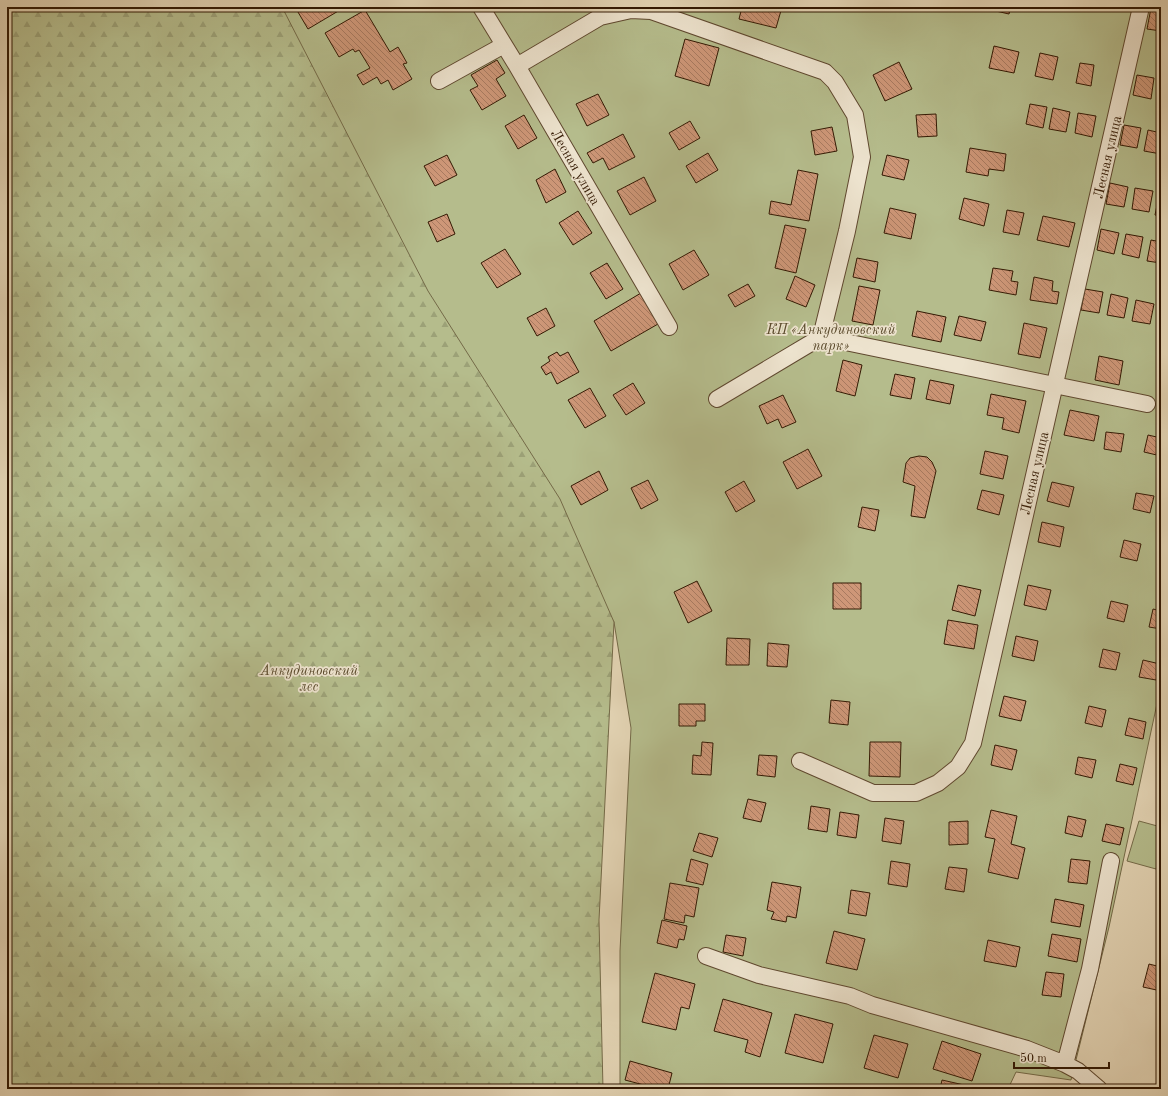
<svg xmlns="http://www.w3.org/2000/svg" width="1168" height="1096" viewBox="0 0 1168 1096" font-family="'Old Standard TT',serif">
<defs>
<pattern id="forest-firs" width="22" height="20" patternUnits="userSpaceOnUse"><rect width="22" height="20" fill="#b5bc8c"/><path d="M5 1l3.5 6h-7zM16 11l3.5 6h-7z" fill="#9ca177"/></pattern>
<pattern id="building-back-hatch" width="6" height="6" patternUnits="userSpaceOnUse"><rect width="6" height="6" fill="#ce9778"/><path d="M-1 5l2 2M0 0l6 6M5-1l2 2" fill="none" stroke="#a87a60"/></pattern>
</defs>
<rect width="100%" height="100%" fill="#e3d4b4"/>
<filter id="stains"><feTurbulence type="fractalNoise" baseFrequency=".005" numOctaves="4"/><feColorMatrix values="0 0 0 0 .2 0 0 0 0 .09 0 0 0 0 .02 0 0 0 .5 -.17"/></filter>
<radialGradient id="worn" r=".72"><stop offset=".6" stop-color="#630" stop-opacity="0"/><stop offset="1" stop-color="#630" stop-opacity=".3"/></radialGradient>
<!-- green -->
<path fill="#b5bc8c" stroke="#746a48" d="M259,7h902v678l-52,242 -38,153 -55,-8 -8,17h-388v-138l11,-223 -17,-106z
M1139,821l22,6v26l-5,16 -29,-8z"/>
<!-- forest -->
<path fill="url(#forest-firs)" stroke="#746a48" d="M7,7h275l146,284 132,208 54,123 -15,298 4,169h-596z"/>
<!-- building -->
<path fill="url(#building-back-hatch)" stroke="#331903" d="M295,7h50l-37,22z
M742,7h40l-6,21 -37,-9z
M987,7h24l-2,7 -22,-5z
M1151,8l10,2v21l-14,-2z
M365,10l25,42 8,-5 9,16 -4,1 9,15 -19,11 -5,-10 -7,4 -4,-7 -14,8 -6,-10 13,-7 -11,-18 -4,2 -2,-3 -14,8 -14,-24z
M685,39l34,9 -10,38 -34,-10z
M994,46l25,6 -5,21 -25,-5z
M1040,53l18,4 -5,23 -18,-4z
M497,60l8,13 -9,6 10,17 -24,14 -12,-20 8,-4 -7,-11z
M899,62l13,27 -27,12 -12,-26z
M1080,63l14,2 -3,21 -15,-3z
M1137,75l17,3 -3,21 -18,-4z
M1161,82v20l-4,-1z
M598,94l11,21 -22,11 -11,-22z
M1030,104l17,3 -4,21 -17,-4z
M1053,108l17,4 -4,20 -17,-3z
M1078,113l18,3 -4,21 -17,-4z
M936,114l1,22 -19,1 -2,-22z
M524,115l13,23 -19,11 -13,-23z
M690,121l10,17 -21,12 -10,-17z
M1124,125l17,3 -4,20 -17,-3z
M832,127l5,24 -22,4 -4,-24z
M1148,130l13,3v21l-17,-3z
M623,134l12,23 -26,13 -6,-12 -10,5 -6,-10z
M970,148l36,6 -2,17 -15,-2 -1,7 -22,-4z
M708,153l10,17 -22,13 -10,-17z
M447,155l10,20 -22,11 -11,-20z
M887,155l22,5 -5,20 -22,-5z
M555,169l11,23 -20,11 -10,-23z
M798,170l20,4 -9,47 -40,-7 2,-13 20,4z
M644,177l12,24 -26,14 -13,-24z
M1110,183l18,4 -4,20 -18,-3z
M1135,188l18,3 -4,21 -17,-3z
M1159,195h2v21l-6,-1z
M964,198l25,6 -5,22 -25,-7z
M890,208l26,6 -5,25 -27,-6z
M1007,210l17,3 -5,22 -16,-3z
M578,211l14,22 -19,12 -14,-22z
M447,214l8,20 -18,8 -9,-20z
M1043,216l32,7 -6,24 -32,-7z
M785,225l21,4 -10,44 -21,-5z
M1101,229l18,4 -5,21 -17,-4z
M1126,234l17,3 -4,21 -17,-4z
M1151,240l10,2v21l-14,-2z
M505,249l16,25 -24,14 -16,-25z
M694,250l15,25 -26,15 -14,-26z
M857,258l21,4 -3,20 -22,-5z
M607,263l16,26 -17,10 -16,-26z
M993,268l20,3 -2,10 7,1 -2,13 -27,-5z
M795,276l20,9 -9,22 -20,-8z
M1034,277l19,4 -1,10 7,1 -2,12 -27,-4z
M748,284l7,12 -20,11 -7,-12z
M859,286l21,4 -7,35 -21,-4z
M1085,289l18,3 -4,21 -18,-3z
M641,293l17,31 -47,27 -17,-30z
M1111,294l17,4 -4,20 -17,-3z
M1136,300l18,4 -4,20 -18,-3z
M546,308l9,18 -18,10 -10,-18z
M917,311l29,6 -5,25 -29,-6z
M959,316l27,6 -5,19 -27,-6z
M1024,323l23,5 -7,30 -22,-4z
M557,352l3,4 8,-4 11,20 -22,12 -6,-12 -5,3 -5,-8 9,-6 -2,-4z
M1099,356l24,5 -4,24 -24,-5z
M843,360l19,5 -7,31 -19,-5z
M895,374l20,4 -4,21 -21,-4z
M930,380l24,5 -4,19 -24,-5z
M633,383l12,20 -19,12 -13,-20z
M590,388l16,28 -21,12 -17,-28z
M991,394l35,7 -7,32 -17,-4 2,-11 -17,-3z
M783,395l13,27 -14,6 -4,-9 -11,5 -8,-18z
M1070,410l29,6 -5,25 -30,-6z
M1106,432l18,2 -3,18 -17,-3z
M1148,435l13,3v18l-17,-4z
M808,449l14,27 -25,13 -14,-27z
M985,451l23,5 -5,23 -23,-5z
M919,456l8,1 5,5 4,9 -11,47 -14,-2 4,-30 -12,-4 3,-19 4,-5z
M599,471l9,19 -27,15 -10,-19z
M648,480l10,20 -17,9 -10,-21z
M744,481l11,20 -19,11 -11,-20z
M1052,482l22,5 -5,20 -22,-6z
M982,490l22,5 -5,20 -22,-6z
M1136,493l18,3 -4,17 -17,-4z
M862,507l17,3 -4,21 -17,-4z
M1042,522l22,5 -4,20 -22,-5z
M1124,540l17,4 -4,17 -17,-4z
M697,581l15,30 -24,12 -14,-31z
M833,583h28v26h-28z
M958,585l23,5 -6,26 -23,-6z
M1028,585l23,5 -5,20 -22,-5z
M1111,601l17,4 -4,17 -17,-4z
M1153,609l8,2v18l-12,-2z
M948,620l30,5 -4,24 -30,-5z
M1016,636l22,5 -4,20 -22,-5z
M727,638l23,1 -1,26h-23z
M768,643l21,2 -2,22 -20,-1z
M1103,649l17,4 -4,17 -17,-3z
M1143,660l17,4 -4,16 -17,-3z
M1004,696l22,5 -5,20 -22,-5z
M831,700l19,2 -2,23 -19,-2z
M679,704h26v17h-9v5h-17z
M1089,706l17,4 -4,17 -17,-4z
M1129,718l17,4 -3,17 -18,-4z
M702,742l11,1 -2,32 -19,-1 1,-19 8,1z
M870,742h31l-1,35 -31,-1z
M995,745l22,5 -5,20 -21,-5z
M759,755l18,1 -2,21 -18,-2z
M1078,757l18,3 -4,18 -17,-4z
M1120,764l17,4 -4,17 -17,-4z
M748,799l18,4 -5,19 -18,-4z
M811,806l19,3 -3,23 -19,-3z
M991,810l26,6 -6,28 14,4 -7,31 -30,-7 7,-33 -10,-2z
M840,812l19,3 -3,23 -19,-3z
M1068,816l18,4 -4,17 -17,-4z
M885,818l19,3 -3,23 -19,-3z
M968,821v23l-19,1v-23z
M1106,824l18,4 -4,17 -18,-4z
M699,833l19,5 -6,19 -19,-6z
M691,859l17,5 -5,21 -17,-4z
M1071,859l19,2 -3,23 -19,-2z
M891,861l19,3 -3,23 -19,-3z
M949,867l18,2 -3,23 -19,-3z
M772,882l29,5 -5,31 -9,-2 -1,6 -15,-3 3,-7 -7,-2z
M670,883l29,5 -5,29 -9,-2 -1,8 -20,-4z
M851,890l19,3 -4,23 -18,-3z
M1055,899l29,6 -4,22 -29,-5z
M662,920l25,6 -3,14 -5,-1 -2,9 -20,-5z
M834,931l31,8 -8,31 -31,-7z
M1052,934l29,5 -4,23 -29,-6z
M726,935l20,3 -3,18 -20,-4z
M988,940l32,7 -4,20 -32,-6z
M1149,964l12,3v24l-18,-4z
M1046,972l18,2 -3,23 -19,-2z
M655,973l40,11 -6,25 -8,-2 -5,23 -34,-8z
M723,999l49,14 -12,44 -15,-5 3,-12 -34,-9z
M795,1014l38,10 -10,39 -38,-10z
M874,1035l34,9 -10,34 -34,-10z
M942,1041l39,13 -9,27 -39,-12z
M630,1061l42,12 -4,16h-9l-34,-9z
M942,1080l31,7 -1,2h-32z"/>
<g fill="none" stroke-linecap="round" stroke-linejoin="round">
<!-- minor casing -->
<g stroke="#5f482f" stroke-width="18">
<path id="minor" d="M481,7l36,59 152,261
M517,66l83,-49 31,-7 20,1 174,61 10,10 20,33 7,42 -15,74 -26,106
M439,81l65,-36
M717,399l104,-62 326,67
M800,761l73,32h43l22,-10 20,-16 15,-24 168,-736
M706,956l53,19 91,21 22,9 155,44 38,15 13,7 21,18
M1065,1064l25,-95 21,-108"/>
</g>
<!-- minor -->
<use href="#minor" stroke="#ede3ce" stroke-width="16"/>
</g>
<g text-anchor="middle" stroke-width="3.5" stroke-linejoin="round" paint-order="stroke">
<!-- street labels -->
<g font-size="14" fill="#331903" stroke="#ede3ce">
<text transform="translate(1107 157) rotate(-77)" y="5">Лесная улица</text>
<text transform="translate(576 167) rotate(60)" y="5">Лесная улица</text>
<text transform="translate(1034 473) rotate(-77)" y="5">Лесная улица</text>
</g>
<!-- park labels -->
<g font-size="14" font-style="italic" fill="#5a4a2c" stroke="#ede3ce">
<text x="831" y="334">КП «Анкудиновский<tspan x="831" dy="16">парк»</tspan></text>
<text x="309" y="675">Анкудиновский<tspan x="309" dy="16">лес</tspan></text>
</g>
</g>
<!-- margin -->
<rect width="1168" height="1096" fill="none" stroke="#e3d4b4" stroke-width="24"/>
<rect x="8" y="8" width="1152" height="1080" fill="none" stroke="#331903" stroke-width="2"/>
<rect x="12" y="12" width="1144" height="1072" fill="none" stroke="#331903"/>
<!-- scale -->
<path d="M1014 1062v6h95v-6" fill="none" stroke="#331903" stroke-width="2"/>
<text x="1020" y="1062" font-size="12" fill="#331903" stroke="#ede3ce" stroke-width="3" paint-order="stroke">50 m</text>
<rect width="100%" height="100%" filter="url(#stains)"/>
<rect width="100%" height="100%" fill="url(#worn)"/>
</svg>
